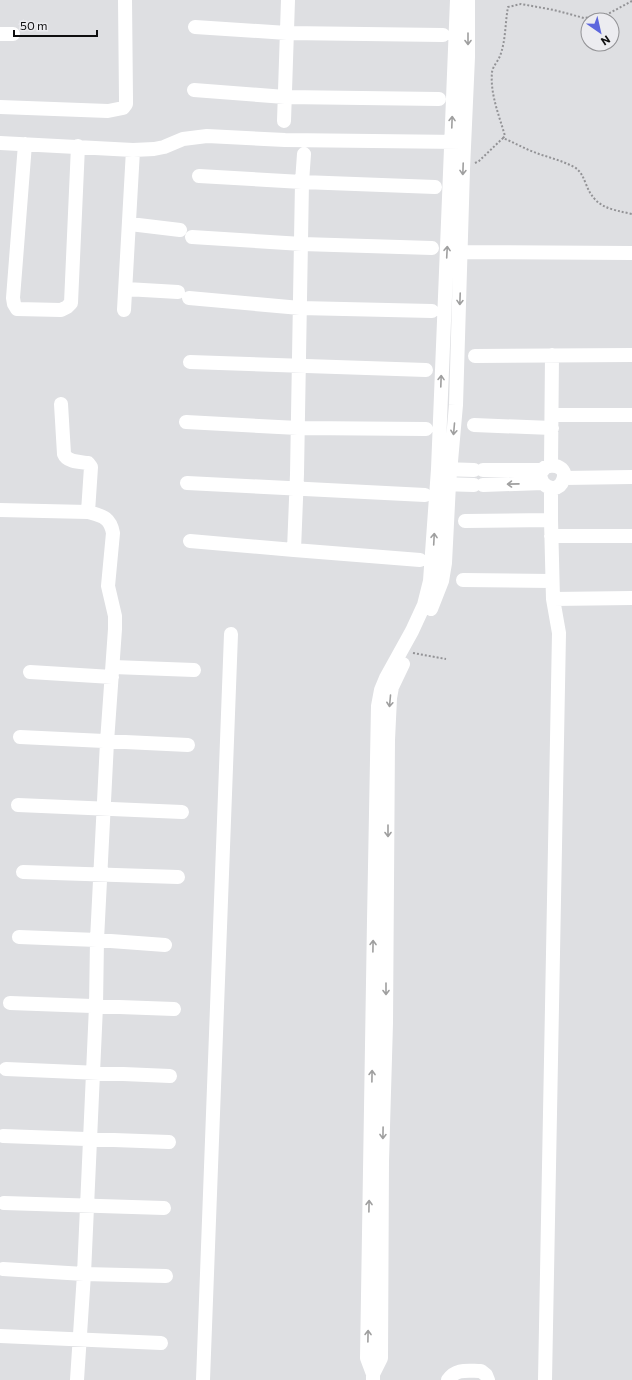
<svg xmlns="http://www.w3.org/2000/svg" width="632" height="1380" viewBox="0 0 632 1380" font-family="Commissioner,sans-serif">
<rect width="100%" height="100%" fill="#dedfe2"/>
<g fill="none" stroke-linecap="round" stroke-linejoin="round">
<!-- path -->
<path stroke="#939396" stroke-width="2" stroke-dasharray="2 2" stroke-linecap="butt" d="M632,1l-26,14 -22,3 -30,-8 -33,-6 -13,3c-3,16 -2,33 -8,49 -2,5 -7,10 -8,16 -2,22 7,43 13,64l-2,2c12,5 24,12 36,16 12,4 24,7 35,13 7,4 9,10 12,17 9,24 24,25 46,30
M475,163l4,-2 24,-23
M413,653l33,6"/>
<!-- minor -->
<path stroke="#fff" stroke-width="14" d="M195,27l92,6 156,2
M0,34h13
M194,90l91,7 154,2
M0,107l108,4 15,-3 3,-4v-5l-1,-99
M284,121l4,-121
M0,143l133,7 21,-1 10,-2 19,-8 24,-3 78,4 176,2
M25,144l-12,154 1,6 3,5 44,1 6,-3 4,-4 7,-157
M199,176l103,6 2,-28
M130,224l50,6
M192,237l110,7 130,4
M461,252l171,1
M126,289l52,3
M189,298l111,10 132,3
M124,310l9,-160
M475,356l157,-1
M190,362l236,8
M61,404l3,50c3,8 16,8 24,9l3,4 -3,45
M552,415h80
M186,422l112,6 128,1
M474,425l78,3
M551,465l1,-110
M442,469l32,1
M483,470h60
M564,478l68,-1
M187,483l238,12
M440,484l34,1
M483,485l60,-2c6,7 17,7 20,-3 8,-20 -33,-19 -20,3
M0,510l88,2c14,4 22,5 25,21l-5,53 7,30v13l-8,113 -10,198 -1,66 -12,268 -7,106
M465,521l86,-1v-32
M551,536h81
M190,541l104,9
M420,560l-126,-10 3,-76 5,-292 133,5
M463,580l88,1
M553,599l79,-1
M431,609l11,-28 3,-18 4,-79 7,-79 7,-236 5,-112v-57
M113,667l81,3
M30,672l82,5
M20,737l168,8
M18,805l164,7
M23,872l155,5
M19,937l78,3 68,5
M10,1003l164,6
M6,1069l164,7
M3,1136l166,6
M4,1203l160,5
M3,1269l81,5 82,2
M0,1336l161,7
M373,1374l8,-16 1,-197 4,-138 2,-283 2,-42 2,-11 11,-23
M203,1380l28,-746
M373,1380v-6l-6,-16 7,-438 4,-214 3,-16 5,-12 26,-47 12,-26 6,-24 8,-112 19,-469
M448,1380c8,-12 20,-9 33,-9l5,4 2,5
M545,1380l14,-747 -6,-34 -2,-79"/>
</g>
<!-- one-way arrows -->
<defs><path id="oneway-shaft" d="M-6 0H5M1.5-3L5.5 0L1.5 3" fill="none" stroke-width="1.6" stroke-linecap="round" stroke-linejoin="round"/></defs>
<g stroke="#9f9f9f">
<use href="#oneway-shaft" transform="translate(468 39) rotate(90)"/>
<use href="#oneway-shaft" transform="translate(452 122) rotate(-88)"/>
<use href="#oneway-shaft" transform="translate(463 169) rotate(92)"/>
<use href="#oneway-shaft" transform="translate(447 252) rotate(-87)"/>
<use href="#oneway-shaft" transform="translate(460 299) rotate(92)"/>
<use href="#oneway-shaft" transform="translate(441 381) rotate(-88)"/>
<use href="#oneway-shaft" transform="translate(454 429) rotate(95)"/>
<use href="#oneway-shaft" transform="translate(513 484) rotate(179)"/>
<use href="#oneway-shaft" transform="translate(434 539) rotate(-87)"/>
<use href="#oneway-shaft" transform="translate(390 701) rotate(95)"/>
<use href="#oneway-shaft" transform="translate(388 831) rotate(90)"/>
<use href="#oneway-shaft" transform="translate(373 946) rotate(-89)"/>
<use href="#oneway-shaft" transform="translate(386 989) rotate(90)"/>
<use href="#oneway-shaft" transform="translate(372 1076) rotate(-89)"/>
<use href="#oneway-shaft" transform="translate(383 1133) rotate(91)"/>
<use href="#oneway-shaft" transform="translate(369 1206) rotate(-89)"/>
<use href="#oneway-shaft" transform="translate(368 1336) rotate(-89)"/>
</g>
<!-- north arrow -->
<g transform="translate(600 32) rotate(146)"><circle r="19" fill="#ececf0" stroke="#939396"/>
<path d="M0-3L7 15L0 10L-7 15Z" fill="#5c66dd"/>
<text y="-6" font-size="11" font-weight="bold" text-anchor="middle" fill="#0e0e0f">N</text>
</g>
<!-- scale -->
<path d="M14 30v6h83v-6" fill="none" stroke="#0e0e0f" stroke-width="2"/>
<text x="20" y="30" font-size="12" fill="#0e0e0f" stroke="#ececf0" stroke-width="3" paint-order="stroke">50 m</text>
</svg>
